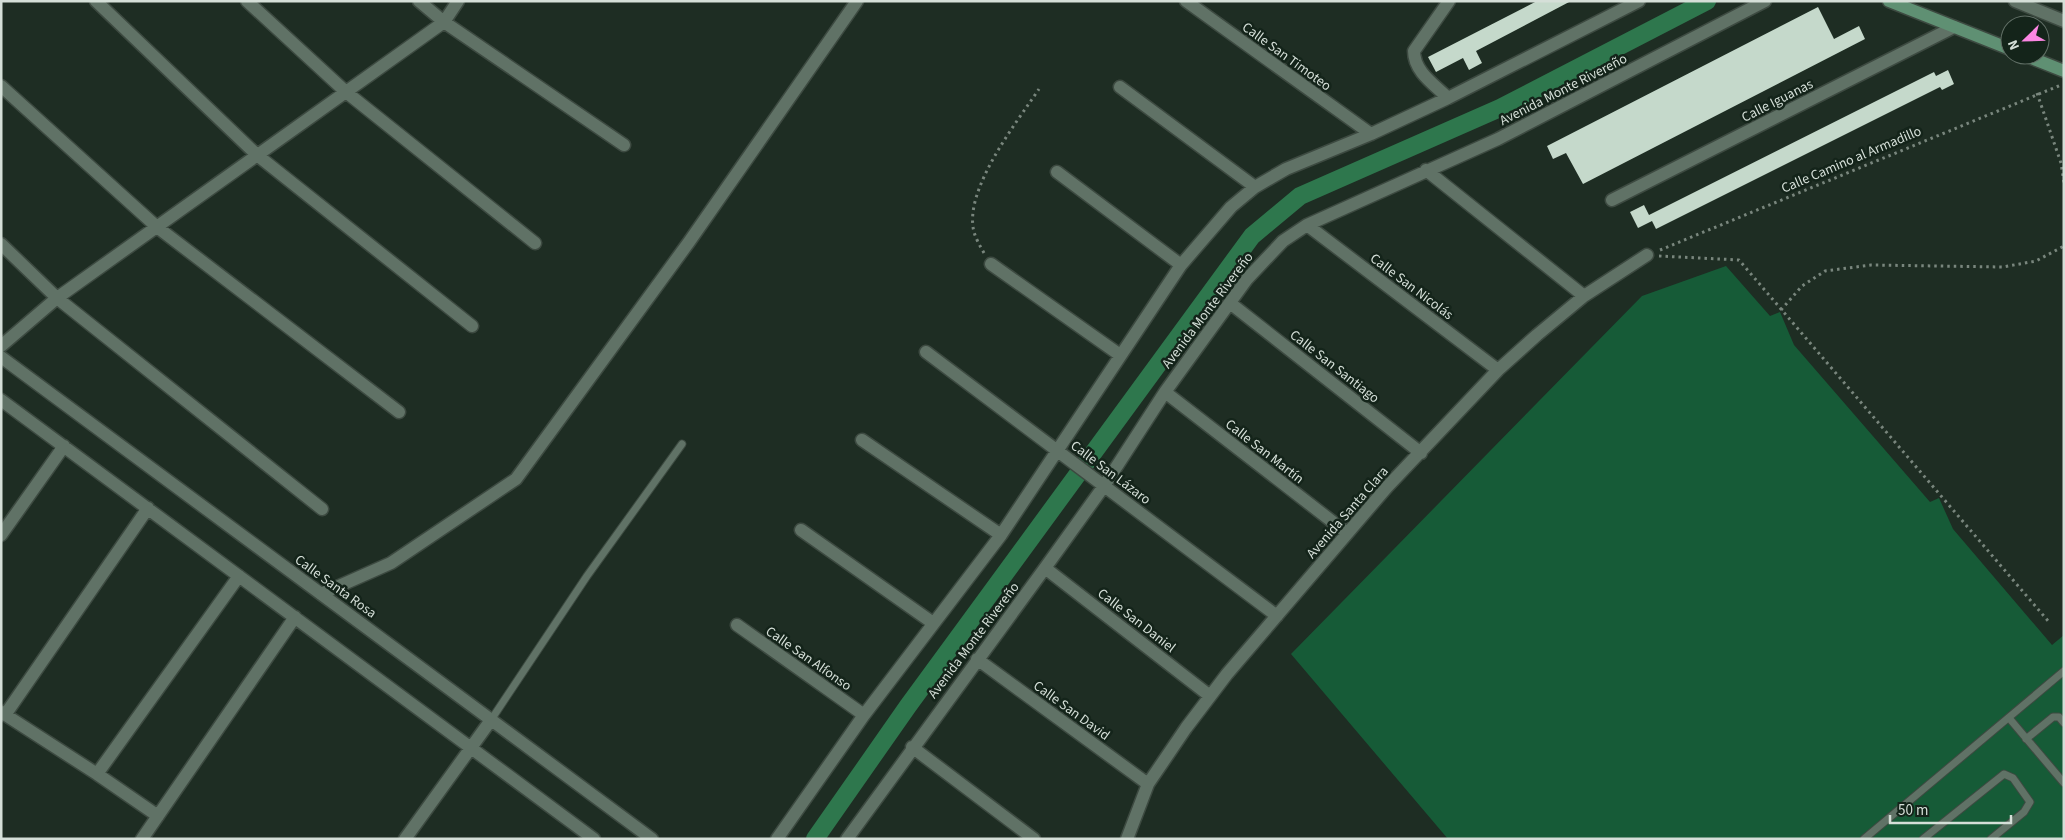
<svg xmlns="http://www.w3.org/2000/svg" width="2065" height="840" viewBox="0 0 2065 840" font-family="'Source Sans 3',sans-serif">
<rect width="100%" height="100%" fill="#1e2d23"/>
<!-- green -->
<path fill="#165b37" d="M1726,266l44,50 10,-4 14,33 136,157 9,-4 14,31 99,116 12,-10v204h-616l-157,-185 351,-358z"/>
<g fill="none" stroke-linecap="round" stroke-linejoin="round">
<!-- canal -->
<path stroke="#2e774d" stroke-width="18" d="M815,839l93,-133 344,-470 48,-40 200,-88 207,-107"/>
</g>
<!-- building -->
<path fill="#c5d9cb" d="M1537,1h34l-95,50 6,12 -13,7 -6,-12 -27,14 -8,-15z
M1818,7l16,32 25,-13 6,13 -282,145 -17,-31 -13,6 -6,-13z
M1948,70l6,14 -12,6 -2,-3 -284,142 -4,-8 -14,7 -8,-16 14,-7 5,10 285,-143 2,4z"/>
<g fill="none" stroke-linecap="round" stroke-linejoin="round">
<!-- service casing -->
<g stroke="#3d4a41" stroke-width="9">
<path id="service" d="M2009,718l55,65
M491,720l96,-144 95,-132
M2026,739l27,-22h6l5,6
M1864,839l200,-168
M1923,839l81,-65 9,4 17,24 -6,10 -33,27"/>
</g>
<!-- minor casing -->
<g stroke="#3d4a41" stroke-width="15">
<path id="minor" d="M96,1l161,154 215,171
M247,1l99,91 189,151
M419,1l25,21 180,123
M1186,1l185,133
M2015,1l49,20
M1,86l156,141 242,185
M1120,87l135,100
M1448,98c-13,-13 -34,-26 -34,-47l35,-50
M1426,170l158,126
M1057,172l124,93
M1612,200l342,-173
M1307,225l191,145
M1,244l56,54 265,211
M991,264l129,91
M1230,303l191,150
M1,346l56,-48 387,-276 14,-21
M926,352l351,264
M1,357l651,482
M1165,392l182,141
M1,400l593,439
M862,440l139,95
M801,530l132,93
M1,535l63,-89
M1045,568l165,128
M321,594l70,-31 125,-84 173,-237 168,-241
M737,625l127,90
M977,659l171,125
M1,712l96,62 142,-198
M5,715l143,-207
M912,747l122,92
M97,774l61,42
M142,839l153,-222
M405,839l86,-119
M777,839l87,-124 137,-180 180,-270 50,-58 24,-20 31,-18 85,-35 77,-36 191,-97
M847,839l198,-271 59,-82 61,-94 82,-113 36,-38 24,-16 191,-86 267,-138
M1127,839l21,-55 38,-56 41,-54 160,-187 111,-117 39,-35 47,-39 63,-41"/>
</g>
<!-- secondary casing -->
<g stroke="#3d4a41" stroke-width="15">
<path id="secondary" d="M1889,1l121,48
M2024,55l40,16"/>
</g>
<!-- path -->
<path stroke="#79867d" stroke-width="3" stroke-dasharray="2.5 4" stroke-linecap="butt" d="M2037,93l24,70 3,20
M1660,250l401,-165
M984,253c-4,-7 -8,-14 -10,-21 -11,-42 43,-110 65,-143
M1659,256l80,4 310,362
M1781,310l21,-24 23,-15 46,-6 132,2 33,-6 28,-15"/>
<!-- service -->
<use href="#service" stroke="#607266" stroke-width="7"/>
<!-- minor -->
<use href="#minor" stroke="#607266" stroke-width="12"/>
<!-- secondary -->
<use href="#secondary" stroke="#5f9073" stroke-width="12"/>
</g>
<g text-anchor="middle" stroke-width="5" stroke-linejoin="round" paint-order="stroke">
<!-- street labels -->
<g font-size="14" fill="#d5dfd8" stroke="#14241a">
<text transform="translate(1287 56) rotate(36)" y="5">Calle San Timoteo</text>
<text transform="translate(1563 89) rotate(-27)" y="5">Avenida Monte Rivereño</text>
<text transform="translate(1777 100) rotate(-27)" y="5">Calle Iguanas</text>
<text transform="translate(1851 159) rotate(-23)" y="5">Calle Camino al Armadillo</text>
<text transform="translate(1412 286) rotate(37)" y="5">Calle San Nicolás</text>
<text transform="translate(1207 310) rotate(-53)" y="5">Avenida Monte Rivereño</text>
<text transform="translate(1335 366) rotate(38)" y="5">Calle San Santiago</text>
<text transform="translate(1265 451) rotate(38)" y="5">Calle San Martín</text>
<text transform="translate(1111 472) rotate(37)" y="5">Calle San Lázaro</text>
<text transform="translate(1347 512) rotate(-49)" y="5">Avenida Santa Clara</text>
<text transform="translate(336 586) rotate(36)" y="5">Calle Santa Rosa</text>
<text transform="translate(1137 620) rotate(38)" y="5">Calle San Daniel</text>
<text transform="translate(973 640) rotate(-53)" y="5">Avenida Monte Rivereño</text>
<text transform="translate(809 658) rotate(35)" y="5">Calle San Alfonso</text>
<text transform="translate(1072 710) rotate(36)" y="5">Calle San David</text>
</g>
</g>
<!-- border -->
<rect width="2065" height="840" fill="none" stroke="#d5dfd8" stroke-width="5"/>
<!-- north arrow -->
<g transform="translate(2025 40) rotate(247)"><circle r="24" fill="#14241a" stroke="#616f66"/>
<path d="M0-4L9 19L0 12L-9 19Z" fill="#fc86e3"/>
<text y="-8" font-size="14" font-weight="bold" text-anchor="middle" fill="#d5dfd8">N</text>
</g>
<!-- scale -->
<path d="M1890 815v8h121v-8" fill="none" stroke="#d5dfd8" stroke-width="2.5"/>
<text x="1898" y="815" font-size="15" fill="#d5dfd8" stroke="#14241a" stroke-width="4" paint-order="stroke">50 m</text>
</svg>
